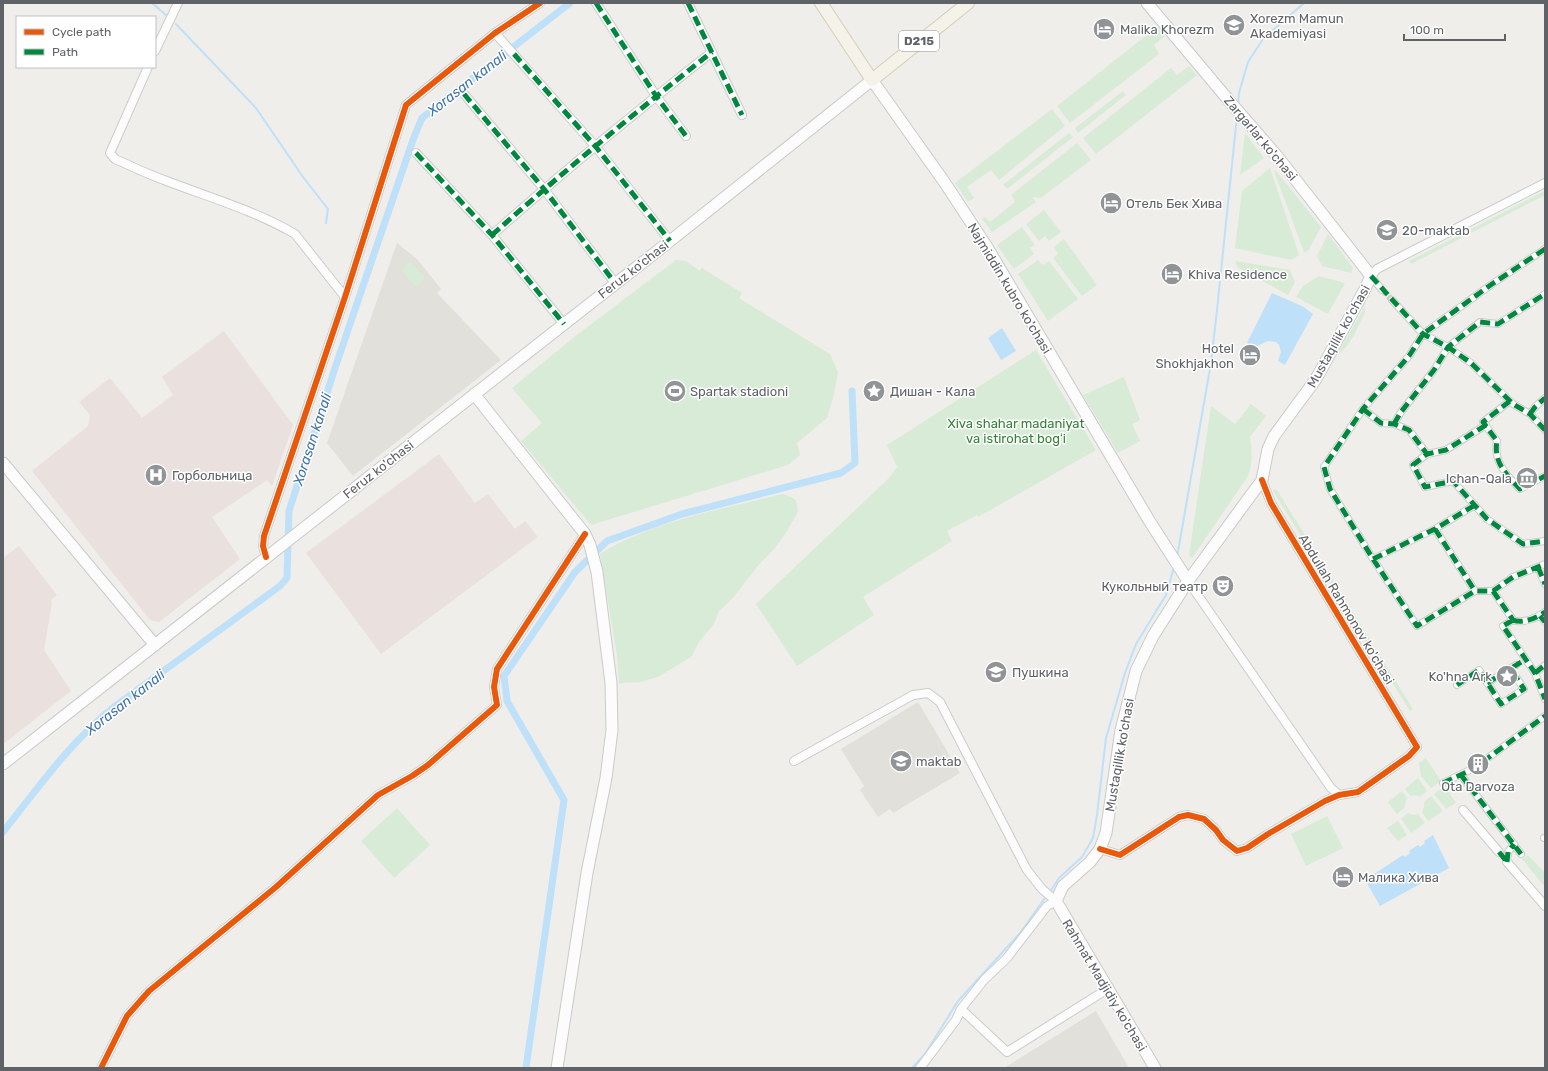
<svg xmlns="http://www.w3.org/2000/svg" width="1548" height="1071" viewBox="0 0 1548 1071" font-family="Rubik,sans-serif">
<rect width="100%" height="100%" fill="#efeeea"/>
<!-- education -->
<path fill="#e2e0da" d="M397,243l20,16 24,30 -4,4 64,67 -148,116 -26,-33z
M918,702l42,71 -67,40 -3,-4 -12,8 -18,-27 4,-4 -23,-37z
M1096,1011l33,57h-125z"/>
<!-- medical -->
<path fill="#eae0de" d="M224,331l69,94 -21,61 -5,-6 -55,37 28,42 -81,63 -9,-2 -118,-149 56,-45 2,-11 -11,-13 31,-24 32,40 31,-23 -11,-18z
M439,454l36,49 13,-9 27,35 10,-8 13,16 -157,117 -75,-101z
M19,546l38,49 -6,5 1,3 -8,47 27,41 -68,53v-186z"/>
<!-- green -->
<path fill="#d8ebd6" d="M1157,27l8,9 -11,9 5,9 -89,69 -13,-17z
M1189,66l8,9 -101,79 -13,-16 88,-70 6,7z
M1123,91l3,4 -48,38 -3,-5z
M1052,109l13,17 -66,54 -8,-10 -24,17 7,11 -6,4 -13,-19z
M1069,133l4,4 -66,52 -4,-4z
M1245,133l19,25 -24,17z
M1077,143l14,17 -50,38 -9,-1 4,5 -44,30 -10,-13 3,-2 5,5 25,-20 -4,-7z
M1270,168l29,87 -8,5 -56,-12 7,-57z
M1274,171h2l45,56 -13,24 -4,1z
M1545,191v4l-134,69 -2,-3z
M1044,210l17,22 -12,9 -4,-5 -6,5 -13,-17z
M1022,227l13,18 -5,3 4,6 -20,15 -17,-24z
M1328,234l25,34 -2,5 -29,-7 -5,-10z
M1064,239l33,46 -15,11 -29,-38 5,-4 -4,-7z
M676,260l10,1 14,10 2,-3 40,25 -3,5 91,56 8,18 -4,22 -7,24 -30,25 3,12 -12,10 -197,60 -70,-84 21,-18 -30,-35 66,-54z
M1038,260l5,5 6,-4 29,38 -30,22 -30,-47z
M410,261l16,17 -10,9 -15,-17z
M1235,261l55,9 5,12 -7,13 -51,-28z
M1319,276l26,7 -17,31 -32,-17 7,-11z
M1365,306v6c-7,14 -14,34 -28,43z
M1036,350l60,100 -118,67 -1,-2 -30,16 5,10 -89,56 11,18 -77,51 -41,-62 133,-126 8,-11 -10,-22z
M1124,377l16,43 -8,4 8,17 -22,12 -35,-58z
M1251,404l15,12 -16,21c2,14 3,26 -2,39l-56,82 -3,-3 22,-149 24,18z
M1274,489l3,1 136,219 -3,2 -137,-220z
M782,494l7,2 7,4 2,12 -11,19 -12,17 -19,20 -23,30 -14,13 -5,13 -15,18 -8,15 -33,20 -18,5 -21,1 -2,-28 -17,-101c52,-33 123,-45 182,-60z
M1426,758l15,23 -10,7 -10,-12 -2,-13z
M1418,778l9,13 -7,6 -5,-2 -5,1 -5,-7z
M1445,786l11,17 -10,6 -12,-15z
M1402,791l5,7 -3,10 -7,6 -9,-12z
M1431,796l12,15 -15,10 -6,-9 2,-5v-5z
M397,808l33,37 -36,33 -33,-37z
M1408,813l5,2 5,-1 7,9 -14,10 -10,-14z
M1327,816l16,32 -37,18 -15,-32z
M1398,821l9,14 -9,6 -11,-13z
M1528,855l17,18v14l-23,-28z"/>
<!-- water -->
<path fill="#bfe0f9" d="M1272,293l30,13 11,8 -28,51 -7,-4 3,-9 -2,-7 -3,-3 -8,-1 -13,6 -8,-4z
M1002,328l14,23 -15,9 -13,-22z
M1433,835l16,33 -69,38 -15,-26 38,-25 2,2 5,-4 -1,-2 9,-6 2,2 5,-4 -1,-2z"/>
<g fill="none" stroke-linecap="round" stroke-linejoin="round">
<!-- stream -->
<path stroke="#bfe0f9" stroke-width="2" d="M152,3l14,12
M176,24l80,84 47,69 25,32 -2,14
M1238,106l1,-13 9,-31 15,-23 41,-36
M1177,557l34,-194 6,-53 20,-194
M1050,892l9,-14 23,-21 11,-19 4,-23 9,-77 19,-65 11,-29 30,-49 8,-28
M912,1068l13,-14 33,-53 62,-68 27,-38"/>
<!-- canal -->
<path stroke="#bfe0f9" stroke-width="7" d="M3,832c35,-44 67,-90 111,-125l166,-121 7,-8 2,-67 46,-143 79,-231 8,-19 148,-115
M526,1068l38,-268 -57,-99 -3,-25 71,-104 32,-31 75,-27 159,-41 14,-10 -3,-72"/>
<!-- pedestrian-tunnel -->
<path stroke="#cbcbca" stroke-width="6" stroke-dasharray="6 3" stroke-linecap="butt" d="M1382,290l10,10
M1474,768l11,-8"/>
<!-- pedestrian casing -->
<g stroke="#cbcccc" stroke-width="8">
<path id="pedestrian" d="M1545,249l-53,35 -69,50 -14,22 -46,53 -39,58 6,22 43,70 44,67 58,-35h18l20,-14 32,-13
M1371,276l11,14
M1392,300l31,34 25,13 23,16 42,41 17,10 15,16
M1510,401l-27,21 14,19c-4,22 10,34 23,48l25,-13
M1363,409l18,14 13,1 15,6 18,24
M1530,414l5,-7 10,-9
M1394,424l7,-12 33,-42 14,-23 32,-25 18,2 47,-30
M1486,425l-40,25 -19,4 -14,11 12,22 28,-6 34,38 36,25 22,-3
M1435,529l40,62
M1373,559l62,-30 40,-24
M1538,567l7,17
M1493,591l20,29
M1540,616l5,6
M1513,620l-10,6 32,47 10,26
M1513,620c9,4 24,-2 32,-8
M1535,673l10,-8
M1487,683l29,-18
M1457,685l22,-15 22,34 23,-15 -14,-21
M1485,760l60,-44
M1461,775l60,79
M1443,783l31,-15
M1544,838h1
M1507,862l1,-10 6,-8"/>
</g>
<!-- minor casing -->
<g stroke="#cbcccc" stroke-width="10">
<path id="minor" d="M596,3l60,93 30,40
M688,3l54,112
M495,33l101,114 74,94
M155,51l23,-48
M148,67l-38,86 5,6c16,7 32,15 49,21 44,17 90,30 131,54l50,63
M464,94l80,95 71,94
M416,153l76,82 72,89
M492,235c71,-63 145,-124 220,-183
M1371,276l6,-7 168,-86
M266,557l-3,-11 1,-10 81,-239 61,-192 89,-72 45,-30
M1188,581l143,207 8,7
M794,761l119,-66 15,-2 12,9 87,168 15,19 14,12 -9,5 -40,52 -23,22 -23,29 -5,11 -36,48
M1463,810l36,42
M1100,849l20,6 59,-38 9,-2 16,4 12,11 7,10 14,11 10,-3 21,-14 57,-33 14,-6 19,-3 51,-36 8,-9 -146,-244 -9,-23
M1507,862l38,44
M961,1009l46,43 102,-64
M101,1068l26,-52 22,-25 127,-104 102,-92 34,-19 16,-11 69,-60 -3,-18 3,-18 88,-135"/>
</g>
<!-- secondary casing -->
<g stroke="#cacacb" stroke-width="13">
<path id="secondary" d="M1147,3l84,100 46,53 94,120 -7,15 -48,88 -42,57 -6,13 -6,31 -74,101 -35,55 -17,35 -15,59 -15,103 -6,16 -10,13 -27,24 -7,15 99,167
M474,394l111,140 5,11 7,27 14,111 1,47 -6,48 -19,95 -30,195
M3,463l152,182
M3,764l667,-523 202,-161 73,103 42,64 163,275 38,59"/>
</g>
<!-- primary casing -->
<g stroke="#d7ceb8" stroke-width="14">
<path id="primary" d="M821,3l51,77 96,-77"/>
</g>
<!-- pedestrian -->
<use href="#pedestrian" stroke="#fdfcfc" stroke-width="6"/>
<!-- minor -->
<use href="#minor" stroke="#fdfcfc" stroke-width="8"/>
<!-- secondary -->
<use href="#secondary" stroke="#fdfcfc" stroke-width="11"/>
<!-- primary -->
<use href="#primary" stroke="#f4f2e9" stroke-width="12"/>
<!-- quiet -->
<path stroke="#00873e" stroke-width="5" stroke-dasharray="10 5" stroke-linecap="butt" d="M596,3l60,93 30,40
M688,3l54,112
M514,54l82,93 74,94
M464,94l80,95 71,94
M416,153l76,82 72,89
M492,235c71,-63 145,-124 220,-183
M1545,249l-53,35 -69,50 -14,22 -46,53 -39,58 6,22 43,70 44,67 58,-35h18l20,-14 32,-13
M1371,276l52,58 25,13 23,16 42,41 17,10 15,16
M1510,401l-27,21 14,19c-4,22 10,34 23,48l25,-13
M1363,409l18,14 13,1 15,6 18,24
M1530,414l5,-7 10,-9
M1394,424l7,-12 33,-42 14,-23 32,-25 18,2 47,-30
M1486,425l-40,25 -19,4 -14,11 12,22 28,-6 34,38 36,25 22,-3
M1435,529l40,62
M1373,559l62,-30 40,-24
M1538,567l7,17
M1493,591l20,29
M1540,616l5,6
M1513,620l-10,6 32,47 10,26
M1513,620c9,4 24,-2 32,-8
M1535,673l10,-8
M1487,683l39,-24
M1457,685l22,-15 22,34 23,-15 -14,-21
M1461,775l60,79
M1443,783l30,-14 72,-53
M1544,838h1
M1499,852l8,10
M1507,862l1,-10 6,-8"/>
<!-- cycleway casing -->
<g stroke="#fff" stroke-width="8">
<path id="cycleway" d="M266,557l-3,-11 1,-10 81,-239 61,-192 89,-72 45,-30
M1100,849l20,6 59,-38 9,-2 16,4 12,11 7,10 14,11 10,-3 21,-14 57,-33 14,-6 19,-3 51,-36 8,-9 -146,-244 -9,-23
M101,1068l26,-52 22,-25 127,-104 102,-92 34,-19 16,-11 69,-60 -3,-18 3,-18 88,-135"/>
</g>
<!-- cycleway -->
<use href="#cycleway" stroke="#e8590c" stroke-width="6"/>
</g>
<!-- icons -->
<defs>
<g id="university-disc" transform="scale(1.15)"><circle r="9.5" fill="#919496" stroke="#fff"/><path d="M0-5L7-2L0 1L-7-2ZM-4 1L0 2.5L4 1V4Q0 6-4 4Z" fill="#fff"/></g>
<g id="hotel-disc" transform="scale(1.15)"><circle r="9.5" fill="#919496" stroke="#fff"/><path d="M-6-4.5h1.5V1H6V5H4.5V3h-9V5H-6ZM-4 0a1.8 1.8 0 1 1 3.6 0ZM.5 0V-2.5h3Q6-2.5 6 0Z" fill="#fff"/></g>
<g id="school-disc" transform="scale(1.15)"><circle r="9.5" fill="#919496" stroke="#fff"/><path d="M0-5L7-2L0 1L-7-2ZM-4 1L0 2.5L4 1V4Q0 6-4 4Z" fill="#fff"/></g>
<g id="stadium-disc" transform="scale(1.15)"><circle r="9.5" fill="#919496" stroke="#fff"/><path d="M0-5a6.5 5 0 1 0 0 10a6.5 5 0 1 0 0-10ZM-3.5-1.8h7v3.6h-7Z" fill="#fff"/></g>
<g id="sight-disc" transform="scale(1.15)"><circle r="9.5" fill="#919496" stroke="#fff"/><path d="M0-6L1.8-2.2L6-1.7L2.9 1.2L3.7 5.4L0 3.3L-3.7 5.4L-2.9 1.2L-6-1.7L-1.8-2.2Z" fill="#fff"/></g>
<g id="hospital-disc" transform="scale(1.15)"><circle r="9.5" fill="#919496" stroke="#fff"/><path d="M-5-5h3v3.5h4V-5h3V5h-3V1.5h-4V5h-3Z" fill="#fff"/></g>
<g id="museum-disc" transform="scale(1.15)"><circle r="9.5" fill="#919496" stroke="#fff"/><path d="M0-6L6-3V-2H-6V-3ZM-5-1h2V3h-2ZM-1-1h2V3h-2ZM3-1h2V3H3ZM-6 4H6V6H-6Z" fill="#fff"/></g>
<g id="theatre-disc" transform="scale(1.15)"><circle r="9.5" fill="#919496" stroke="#fff"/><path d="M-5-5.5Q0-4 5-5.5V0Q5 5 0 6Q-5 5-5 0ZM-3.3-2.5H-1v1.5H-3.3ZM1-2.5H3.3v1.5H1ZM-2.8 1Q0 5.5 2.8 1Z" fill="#fff"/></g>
<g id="building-disc" transform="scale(1.15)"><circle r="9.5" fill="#919496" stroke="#fff"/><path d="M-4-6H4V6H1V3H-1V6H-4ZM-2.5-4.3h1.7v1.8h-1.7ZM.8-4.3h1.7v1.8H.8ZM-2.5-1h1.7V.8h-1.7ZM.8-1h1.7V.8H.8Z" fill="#fff"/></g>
</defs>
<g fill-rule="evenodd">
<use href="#university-disc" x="1234" y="25"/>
<use href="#hotel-disc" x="1104" y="29"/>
<use href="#hotel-disc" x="1111" y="203"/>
<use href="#school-disc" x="1387" y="230"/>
<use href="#hotel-disc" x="1172" y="274"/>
<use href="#hotel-disc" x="1250" y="355"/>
<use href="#stadium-disc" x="675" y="391"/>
<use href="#sight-disc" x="874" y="391"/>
<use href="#hospital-disc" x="156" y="475"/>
<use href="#museum-disc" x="1527" y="478"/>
<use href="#theatre-disc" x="1223" y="586"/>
<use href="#school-disc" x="996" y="672"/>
<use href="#sight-disc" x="1507" y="676"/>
<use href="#school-disc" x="901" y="761"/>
<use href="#building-disc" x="1478" y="764"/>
<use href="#hotel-disc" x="1343" y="877"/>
</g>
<g text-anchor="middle" stroke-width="3" stroke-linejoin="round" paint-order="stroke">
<!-- shield labels -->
<rect fill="#fff" stroke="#8f9295" stroke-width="1" x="899" y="31" width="40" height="20" rx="3"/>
<g font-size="12" font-weight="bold" fill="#5f6368">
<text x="919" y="45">D215</text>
</g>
<!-- poi labels -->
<g font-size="13" fill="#5f6368" stroke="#fff" text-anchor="start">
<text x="1250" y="23">Xorezm Mamun<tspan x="1250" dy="15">Akademiyasi</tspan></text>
<text x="1120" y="34">Malika Khorezm</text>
<text x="1126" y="208">Отель Бек Хива</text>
<text x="1402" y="235">20-maktab</text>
<text x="1188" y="279">Khiva Residence</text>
<text x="1234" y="353" text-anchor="end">Hotel<tspan x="1234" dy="15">Shokhjakhon</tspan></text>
<text x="690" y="396">Spartak stadioni</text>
<text x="890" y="396">Дишан - Кала</text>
<text x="172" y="480">Горбольница</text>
<text x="1512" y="483" text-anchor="end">Ichan-Qala</text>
<text x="1208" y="591" text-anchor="end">Кукольный театр</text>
<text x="1012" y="677">Пушкина</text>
<text x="1492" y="681" text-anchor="end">Ko'hna Ark</text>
<text x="916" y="766">maktab</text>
<text x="1478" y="791" text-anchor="middle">Ota Darvoza</text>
<text x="1358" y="882">Малика Хива</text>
</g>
<!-- street labels -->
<g font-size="13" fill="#5f6368" stroke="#fff">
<text transform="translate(1261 138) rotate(50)" y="5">Zargarlar ko'chasi</text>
<text transform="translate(633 269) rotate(-38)" y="5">Feruz ko'chasi</text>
<text transform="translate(1010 288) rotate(59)" y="5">Najmiddin kubro ko'chasi</text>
<text transform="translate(1338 336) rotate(-61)" y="5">Mustaqillik ko'chasi</text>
<text transform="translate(378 469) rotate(-38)" y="5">Feruz ko'chasi</text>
<text transform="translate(1347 609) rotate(59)" y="5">Abdullah Rahmonov ko'chasi</text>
<text transform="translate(1119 755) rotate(-80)" y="5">Mustaqillik ko'chasi</text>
<text transform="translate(1105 985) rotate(59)" y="5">Rahmat Madjidiy ko'chasi</text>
</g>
<!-- park labels -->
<g font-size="13" fill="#348238" stroke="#fff">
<text x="1016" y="428">Xiva shahar madaniyat<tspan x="1016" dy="15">va istirohat bogʻi</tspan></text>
</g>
<!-- water labels -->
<g font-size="14" font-style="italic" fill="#4174aa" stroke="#fff">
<text transform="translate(467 83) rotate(-38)" y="5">Xorasan kanali</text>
<text transform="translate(312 439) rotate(-72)" y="5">Xorasan kanali</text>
<text transform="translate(125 702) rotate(-38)" y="5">Xorasan kanali</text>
</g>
</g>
<!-- border -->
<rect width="1548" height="1071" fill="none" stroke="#5f6368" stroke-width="8"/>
<!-- legend -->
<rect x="16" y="16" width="140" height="52" fill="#ffffff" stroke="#bfc1c3"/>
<rect x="24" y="29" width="20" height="6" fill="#e8590c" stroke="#bfc1c3"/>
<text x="52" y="36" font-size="12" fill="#5f6368">Cycle path</text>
<rect x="24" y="49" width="20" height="6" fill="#00873e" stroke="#bfc1c3"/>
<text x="52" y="56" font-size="12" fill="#5f6368">Path</text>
<!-- scale -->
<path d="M1404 34v6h101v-6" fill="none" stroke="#5f6368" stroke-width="2"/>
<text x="1410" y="34" font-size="12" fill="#5f6368" stroke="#ffffff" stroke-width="3" paint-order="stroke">100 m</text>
</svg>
